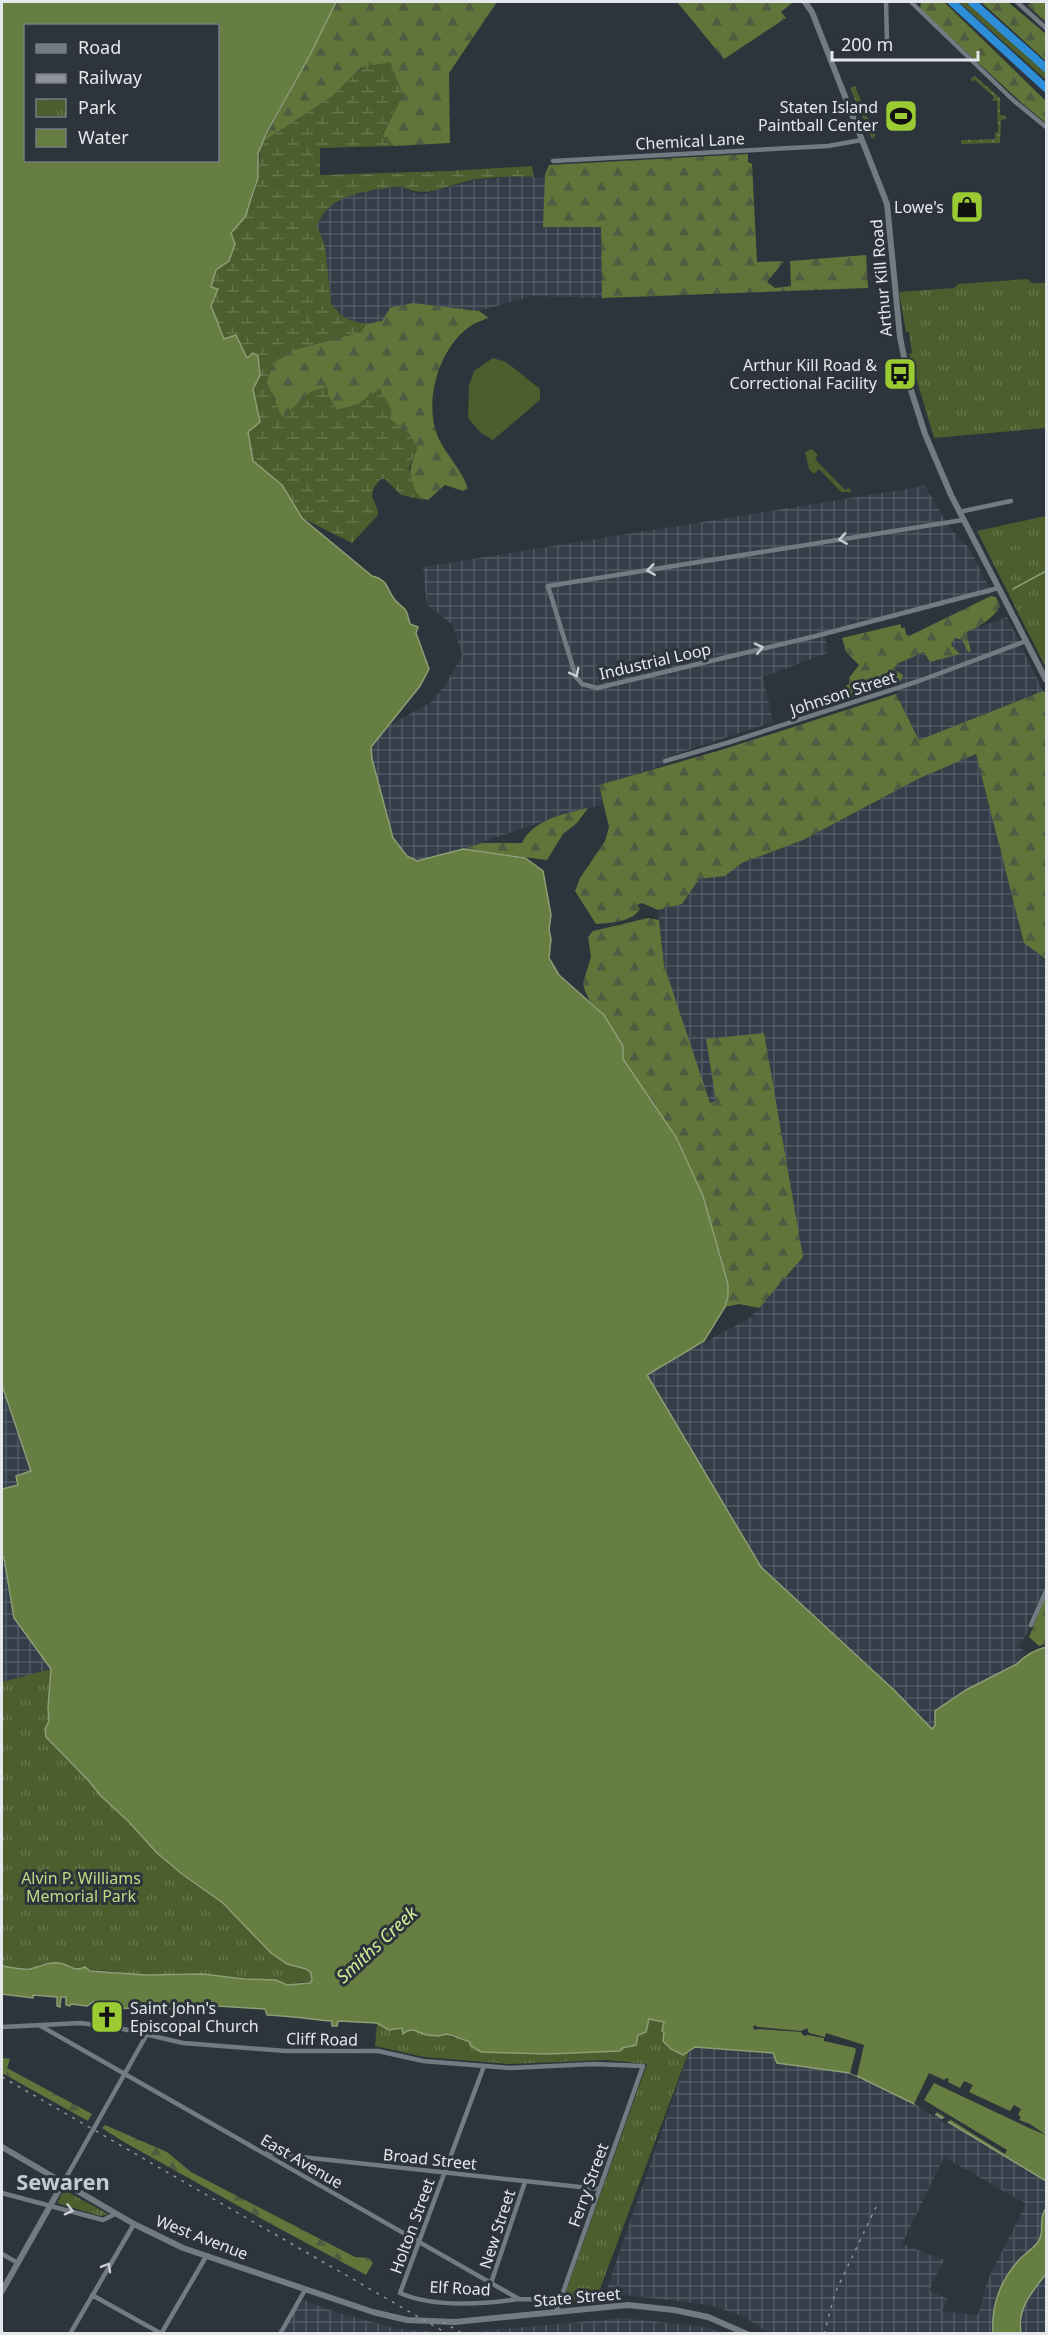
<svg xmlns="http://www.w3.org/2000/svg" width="1048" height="2335" viewBox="0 0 1048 2335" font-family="'Noto Sans',sans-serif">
<defs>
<pattern id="industrial-grid" width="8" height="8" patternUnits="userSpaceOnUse" patternTransform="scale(1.5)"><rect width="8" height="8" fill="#333e49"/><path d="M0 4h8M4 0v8" fill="none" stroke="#505a63"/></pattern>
<pattern id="forest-firs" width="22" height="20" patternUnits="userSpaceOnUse" patternTransform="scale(1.5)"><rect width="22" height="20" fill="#5f7539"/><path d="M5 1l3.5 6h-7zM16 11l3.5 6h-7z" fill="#505b41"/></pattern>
<pattern id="wetland-marsh" width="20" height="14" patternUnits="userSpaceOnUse" patternTransform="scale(1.5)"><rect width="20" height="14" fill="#4c5e2d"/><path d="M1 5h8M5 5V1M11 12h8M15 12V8" fill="none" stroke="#66754c"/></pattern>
<pattern id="park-tufts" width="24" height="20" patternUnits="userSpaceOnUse" patternTransform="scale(1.5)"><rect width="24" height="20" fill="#4c5e2d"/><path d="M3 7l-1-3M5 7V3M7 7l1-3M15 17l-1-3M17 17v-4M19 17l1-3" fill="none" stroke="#66754c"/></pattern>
<pattern id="garden-dots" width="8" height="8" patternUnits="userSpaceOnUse" patternTransform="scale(1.5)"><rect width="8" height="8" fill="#4c5e2d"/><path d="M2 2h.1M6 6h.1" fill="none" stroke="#66754c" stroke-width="1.8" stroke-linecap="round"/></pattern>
</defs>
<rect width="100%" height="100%" fill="#2d343b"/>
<!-- industrial -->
<path fill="url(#industrial-grid)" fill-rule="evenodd" d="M516,176l29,2 -1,49h57l1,71 -70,-2 -53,15 -66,-8 -31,18 -16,3 -17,-4 -9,-6 -9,-11 -14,-77 3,-8 10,-11 18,-12 53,-9 9,6 14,2 51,-14z
M925,486l26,44 19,19 22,44 -167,43 3,17 -65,24 10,45 -109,36 1,7 -65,20 2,20 -41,10 -98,34 -46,12 -10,-5 -14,-18 -21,-79 -1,-12 17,-21 43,-24 13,-15 18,-31 -9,-31 -26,-20 -4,-38z
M1007,617l36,74 -124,49 -23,-46 7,-18 -10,-7 6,-6 26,-11 34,1 -8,-8 4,-7 7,2 6,12 3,-1 -6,-19z
M976,754l48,189 22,16v627l-18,38 4,2 -13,20 6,7 -2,4 -6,7 -51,26 -31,21v15l-3,3 -37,-38 -134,-124 -114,-193 104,-57 52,-60 -87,-155 -7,1 -45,-138 -6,-55 24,-6 17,-25 26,-3 17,-13 61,-23 117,-62z
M2,1385l29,87 -12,13 -17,4z
M2,1555l2,3 10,60 37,51 -49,13z
M695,2047l79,7 3,9 73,10 87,42 109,66v27l-5,8v21l-4,7 -6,4 -39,70 1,15h-225l-23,-16 -35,-12 -86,-10 -20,2 85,-245zM944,2157l82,47 -38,75 -10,36 -36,-4 6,-12 -19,-9 15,-30 -42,-16z
M1046,2274v59h-25l1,-22 15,-28z
M300,2299l39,14 59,16 61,4 165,-15 81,9 19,6 -444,1z"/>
<!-- grass -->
<path fill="#4c5e2d" d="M959,2h10l77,70v8z
M493,358l13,4 34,27v11l-47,40 -12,-7 -13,-15 1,-32 5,-15z
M812,449l6,6 -3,4 30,31 4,-2 3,4h-11l-22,-23 -5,5 -5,-5 -4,-17z"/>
<!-- forest -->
<path fill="url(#forest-firs)" d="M336,2h161l-48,71 1,70 -56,3 -12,-10 21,-42 -41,-27 -29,29 -70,46 47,-87z
M677,2h114l1,1 -11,9 5,6 -62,41z
M921,2h23l102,99v22l-23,-19 -103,-95z
M981,2h27l38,32v27z
M1030,2h16v20l-18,-16z
M748,154v8l4,2 5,98 27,-1 -17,21 8,6 16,-2 -1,-25 76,-6 2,33 -266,10 -1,-71h-58l2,-52 4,-10z
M413,303l66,8 10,7c-6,2 -12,4 -17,7 -33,21 -49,77 -34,112 8,18 25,34 30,52l-5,2 -18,-6 -17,15 -8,-2c-14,-19 -11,-29 -3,-50l-8,-14 -19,-15 -10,-30 -23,16 -20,5 -9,-14 -1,-9 -17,6 -28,25 -16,-37 8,-18 19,-13 68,-18 5,-8 16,-3 8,-13z
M991,596l5,1 4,9c-7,13 -21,21 -34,26l5,19 -3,1 -6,-12 -7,-2 -4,7 9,9 -30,8 -6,-10 -25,11 -6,6 10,6 -2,6 -57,18 -1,-9 6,-7v-5l10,-13 -13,-13 -4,-14 59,-14v4h4l1,6 3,2z
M1043,691l3,2v266l-22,-16 -48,-189 -56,24 -117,62 -61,23 -17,13 -26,3 -17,25 -24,6 -16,-7 -5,2 3,4c-8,13 -29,14 -44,15l-21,-33 5,-13 25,-37 4,-14 -10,-42 122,-35 175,-56 23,46z
M588,808l-11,15 -14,11 -16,26 -84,-11 19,-6h40c12,-24 41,-29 66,-35z
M648,918l11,2 5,45 46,138 6,-2 -10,-62 58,-6 39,224 -44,51 -20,-4 -14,3 3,-11v-12l-25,-88 -27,-59 -53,-78v-13l-19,-31 -14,-14 -5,-10 -2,-8 8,-26 -3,-20 5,-6z
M1046,1595v49l-7,2 -10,-9z
M2,2058l8,1 -3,9 85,46 -4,7 -86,-48z
M105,2125l62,27 24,20 164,85 14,1 4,5 -7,12 -95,-51 -147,-82 -22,-14z"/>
<!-- wetland -->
<path fill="url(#wetland-marsh)" d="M390,62l13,32 -21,41 12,11 -74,2v27l129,-4 83,-5 2,11c-19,-1 -38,0 -57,2 -27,4 -50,22 -76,7 -31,5 -72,6 -84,40l8,20 6,57 9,11 9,6 17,4 -5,8 -68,18 -19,13 -8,18 16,37 28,-25 17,-6 1,9 9,14 20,-5 23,-17 11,21 -1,10 19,15 8,14 -8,20 6,23 9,9 -23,-5 -16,-16h-4c-18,19 -3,20 -3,36l-26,28 -50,-25 -20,-33 -29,-24 -5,-29 12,-10 -7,-33 7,-14 -13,-17 -23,-18 -13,-34v-19l5,-17 14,-9 5,-17 -4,-11c13,-16 25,-36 27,-57 2,-12 0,-22 5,-34l70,-46 30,-29z"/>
<!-- park -->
<path fill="url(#park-tufts)" d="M1028,279l4,4h14v145l-112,10 -25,-84 3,-1 -3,-21h-3l-7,-40 55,-4 4,-4z
M1046,516v152l-69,-137z
M51,1669l-3,39 1,13 -4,8 1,8 42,43 13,16 28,26 28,31 25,21 41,29 48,49 16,12 19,5 6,7 -2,7 -7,-1 -16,3 -11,-5 -32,-1 -42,-5h-72l-19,-3 -40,-2 -11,-6 -19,1 -11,5 -28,-3v-284z
M649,2019l16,3 -3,9 2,1 -1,9 8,8 12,6 6,-4 -92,246 -4,5 -26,1 -2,-9 82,-230 -41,-4 -97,4 -85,-7 -49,-11 2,-23 12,7c9,-2 16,-2 24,-1 11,2 22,10 33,5l7,4 8,-1 2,3 7,2 11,10 66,2 73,-3 2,-3 14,-3 2,-10 8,-3z
M64,2190l44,24 -1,1 -7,1 -43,-13z"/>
<!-- garden -->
<path fill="url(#garden-dots)" d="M975,76l25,22v17l5,1 1,3 -5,1 -1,23 -39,1v-4l34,-1v-6l3,-1 -1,-31h-5l2,-4 -19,-17 -3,2 -1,-4z
M855,86l15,37 6,6 -1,7 -3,3 -22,-51z"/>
<!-- water -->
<path fill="#677e42" stroke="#8c9e75" stroke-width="1.5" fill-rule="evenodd" d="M2,2h334l-26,53 -44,79 -8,20v24l-13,39 -14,16 4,11 -6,17 -13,9 -5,17 7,2 -7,17 13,33 12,-4 11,23 6,-5 5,3 2,19 -7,14 7,33 -12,10 5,29 29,24 20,33 70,58c17,4 14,13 23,24 11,12 10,4 15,24l8,3 -2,6 13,36 -9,17 -49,61 1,12 21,79 14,18 10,5 46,-12 62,9 18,13 8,44 -2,15 2,9 -2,19 10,17 45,40 19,31v13l53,78 27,59 25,88v12l-3,11 -21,34 -57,34 114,192 134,124 37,38 3,-4v-14l31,-21 51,-26c8,-9 18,-14 29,-17v534l-109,-66 -80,-39 -7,-3 -73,-10 -4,-10 -78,-6 -12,8 -12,-6 -8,-8 1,-9 -2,-1 2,-9 -15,-3 -3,13 -8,3 -2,10 -14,3 -2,3 -73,3 -66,-2 -11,-7v-3c-9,-3 -15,-6 -24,-8l-7,2c-3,-1 -7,0 -11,-1 -10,-1 -15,-10 -25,-1l-1,-6 -13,2 -12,-7 -39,-2 -1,5h-5v-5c-22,-2 -43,-5 -65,-6l-2,-6 -63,-4 -1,6 -17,-2 -3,3 -3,-3 -18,-1 -1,2 -38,-2v-3l-18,-3 -1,5 -4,-1v-4h-5l-6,4 -16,-2 -1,2 -4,-1v-8h-5l-1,10 -3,-1v-9l-24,-2v3l-31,-4v-28c8,1 20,4 28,3 10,-2 18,-8 29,-6 11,1 14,10 26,4l5,4 56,4 56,-1 42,5 32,1 11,5 23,-2 2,-3 -1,-7 -5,-4 -19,-5 -16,-11 -48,-50 -41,-29 -25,-21 -28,-31 -28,-26 -13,-16 -42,-43 -1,-8 4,-8 -1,-13 3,-39 -37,-51 -10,-60 -2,-3v-66l16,-4 -2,-9 15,-5 -29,-86zM26,26h192v134h-192z
M1046,2208v66c-14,18 -29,34 -25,59h-28c-2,-26 7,-52 25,-72 6,-7 15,-12 20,-19 8,-11 -1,-20 8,-34z"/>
<!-- pier -->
<path fill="#2d343b" d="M754,2025l4,2 43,4 6,-3 2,5 16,4 1,-4 35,11 3,1 -7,31 -7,-3 6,-23 -1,-2 -31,-7v-3l-16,-3 -4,1 -3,-4 -43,-3 -3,1 -2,-2z
M929,2073l15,7 2,-2 3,1 -1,3 12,6 4,-7 9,4 -4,7 41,19 4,-6 7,4 -3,6 3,2 -2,3 11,4 16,11 -17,-7 -95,-45 -10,17 83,50 -2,4 -54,-34 -6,3 -5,-2 5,-4 -8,-5 -3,4 -20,-12z"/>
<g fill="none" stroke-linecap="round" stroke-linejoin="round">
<!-- stream -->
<path stroke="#8c9e75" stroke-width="1.5" d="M1013,589l33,-18"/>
<!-- street -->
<path stroke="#737b82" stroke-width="4.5" d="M886,2l1,41
M911,2l102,98 33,27
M1017,2l29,26
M553,161l275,-15 34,-6
M959,512l52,-11
M963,520l-415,66 28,91 6,7 15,4 219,-52 182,-48
M665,761l65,-19 189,-61 107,-40
M1031,1625l15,-34
M39,2025l480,274 41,1
M2,2027l79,-4 42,6 60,14 103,8h92l45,10 87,7 84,-4 49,2 -87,246
M484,2066l-84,227c34,15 84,11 119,6
M268,2152l15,3 316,34
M63,2183l83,-147
M2,2193l101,27 12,-6
M2,2254l16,9
M491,2283l34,-101
M92,2295l70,39
M2,2333v1
M70,2334l64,-110
M161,2334l46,-79
M280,2334l25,-44"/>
<!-- secondary -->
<path stroke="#737b82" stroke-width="6" d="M805,2l7,10 75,192 13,133 10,50 15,47 26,61 95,185
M2,2147l132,77 49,24 190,64 34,8 48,2 173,-17 46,5 34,7 39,17
M2,2291l61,-108"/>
<!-- highway -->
<path stroke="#2d8dd6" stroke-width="8" d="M952,2l94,86
M972,2l74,66"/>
<!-- rail -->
<path stroke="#8e9499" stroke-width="1.5" stroke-dasharray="3 6" stroke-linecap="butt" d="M2,2077l446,257
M443,2322l20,12
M824,2334l11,-41 41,-86"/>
</g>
<!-- one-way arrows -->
<defs><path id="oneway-chevron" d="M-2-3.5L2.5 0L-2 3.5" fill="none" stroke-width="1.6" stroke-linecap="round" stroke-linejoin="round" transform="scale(1.5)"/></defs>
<g stroke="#c8cdd2">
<use href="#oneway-chevron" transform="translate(843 539) rotate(171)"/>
<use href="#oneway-chevron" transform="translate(651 570) rotate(171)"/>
<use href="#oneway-chevron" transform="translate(759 648) rotate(-13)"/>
<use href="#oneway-chevron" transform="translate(575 673) rotate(63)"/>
<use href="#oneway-chevron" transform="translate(69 2210) rotate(15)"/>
<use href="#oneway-chevron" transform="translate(107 2267) rotate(-60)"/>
</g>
<!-- icons -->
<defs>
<g id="stadium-square" transform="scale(1.725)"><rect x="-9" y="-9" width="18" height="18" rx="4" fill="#9bcb33" stroke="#2d343b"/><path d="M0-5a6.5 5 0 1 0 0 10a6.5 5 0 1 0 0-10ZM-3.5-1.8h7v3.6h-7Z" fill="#111"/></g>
<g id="shop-square" transform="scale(1.725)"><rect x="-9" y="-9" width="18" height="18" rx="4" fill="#9bcb33" stroke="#2d343b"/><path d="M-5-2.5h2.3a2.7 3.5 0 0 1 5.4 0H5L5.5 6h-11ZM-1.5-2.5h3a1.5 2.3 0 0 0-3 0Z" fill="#111"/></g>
<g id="bus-square" transform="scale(1.725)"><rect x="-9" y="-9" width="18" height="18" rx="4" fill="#9bcb33" stroke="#2d343b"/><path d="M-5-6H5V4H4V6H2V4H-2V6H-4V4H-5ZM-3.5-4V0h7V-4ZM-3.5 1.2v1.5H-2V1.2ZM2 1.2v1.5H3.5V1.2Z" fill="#111"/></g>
<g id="church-square" transform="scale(1.725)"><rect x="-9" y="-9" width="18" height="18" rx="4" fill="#9bcb33" stroke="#2d343b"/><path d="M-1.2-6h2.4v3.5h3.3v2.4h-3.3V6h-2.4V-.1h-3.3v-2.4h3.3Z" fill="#111"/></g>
</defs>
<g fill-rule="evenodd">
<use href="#stadium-square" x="901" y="116"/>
<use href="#shop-square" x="967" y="207"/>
<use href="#bus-square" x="900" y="374"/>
<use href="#church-square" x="107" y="2017"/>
</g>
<g text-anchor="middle" stroke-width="6" stroke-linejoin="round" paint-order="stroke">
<!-- poi labels -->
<g font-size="16" fill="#e4e8ec" stroke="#2d343b" text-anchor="end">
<text x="878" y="113">Staten Island<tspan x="878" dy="18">Paintball Center</tspan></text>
<text x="944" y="213">Lowe's</text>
<text x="877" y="371">Arthur Kill Road &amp;<tspan x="877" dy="18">Correctional Facility</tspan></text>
<text x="130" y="2014" text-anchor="start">Saint John's<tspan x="130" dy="18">Episcopal Church</tspan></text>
</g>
<!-- street labels -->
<g font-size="16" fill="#e4e8ec" stroke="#2d343b">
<text transform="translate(690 141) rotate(-3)" y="6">Chemical Lane</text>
<text transform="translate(881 278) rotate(-95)" y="6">Arthur Kill Road</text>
<text transform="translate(655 661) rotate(-13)" y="6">Industrial Loop</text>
<text transform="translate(843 693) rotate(-18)" y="6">Johnson Street</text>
<text transform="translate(322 2039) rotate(1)" y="6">Cliff Road</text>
<text transform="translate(430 2159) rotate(6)" y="6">Broad Street</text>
<text transform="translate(302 2161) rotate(30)" y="6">East Avenue</text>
<text transform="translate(588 2185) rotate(-70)" y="6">Ferry Street</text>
<text transform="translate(412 2226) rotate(-70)" y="6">Holton Street</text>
<text transform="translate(497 2229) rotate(-72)" y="6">New Street</text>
<text transform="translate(202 2237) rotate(21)" y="6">West Avenue</text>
<text transform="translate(460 2288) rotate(3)" y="6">Elf Road</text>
<text transform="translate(577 2297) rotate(-5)" y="6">State Street</text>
</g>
<!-- park labels -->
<g font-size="16" fill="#bbdd86" stroke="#2d343b">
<text x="81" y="1884">Alvin P. Williams<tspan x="81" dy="18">Memorial Park</tspan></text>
</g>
<!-- water labels -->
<g font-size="18" font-style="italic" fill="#cff299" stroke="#2d343b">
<text transform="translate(377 1945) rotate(-43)" y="6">Smiths Creek</text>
</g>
<!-- district labels -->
<g font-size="22" font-weight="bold" fill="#c2cbd3" stroke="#2d343b">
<text x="63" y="2190">Sewaren</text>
</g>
</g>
<!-- border -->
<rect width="1048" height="2335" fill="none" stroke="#e4e8ec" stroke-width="6"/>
<!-- legend -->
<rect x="24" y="24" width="195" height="138" fill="#2d343b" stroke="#767c82" stroke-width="1.5"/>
<rect x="36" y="44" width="30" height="9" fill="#737b82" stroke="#767c82" stroke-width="1.5"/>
<text x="78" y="54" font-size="18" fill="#e4e8ec">Road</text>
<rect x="36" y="74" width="30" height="9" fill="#8e9499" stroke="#767c82" stroke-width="1.5"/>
<text x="78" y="84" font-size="18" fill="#e4e8ec">Railway</text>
<rect x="36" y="99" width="30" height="18" fill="url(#park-tufts)" stroke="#767c82" stroke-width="1.5"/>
<text x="78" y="114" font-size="18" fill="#e4e8ec">Park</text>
<rect x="36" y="129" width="30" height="18" fill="#677e42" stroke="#767c82" stroke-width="1.5"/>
<text x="78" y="144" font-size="18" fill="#e4e8ec">Water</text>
<!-- scale -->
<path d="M832 51v9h146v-9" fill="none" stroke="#e4e8ec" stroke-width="3"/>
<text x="841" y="51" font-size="18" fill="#e4e8ec" stroke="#2d343b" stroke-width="4.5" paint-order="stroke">200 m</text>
</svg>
